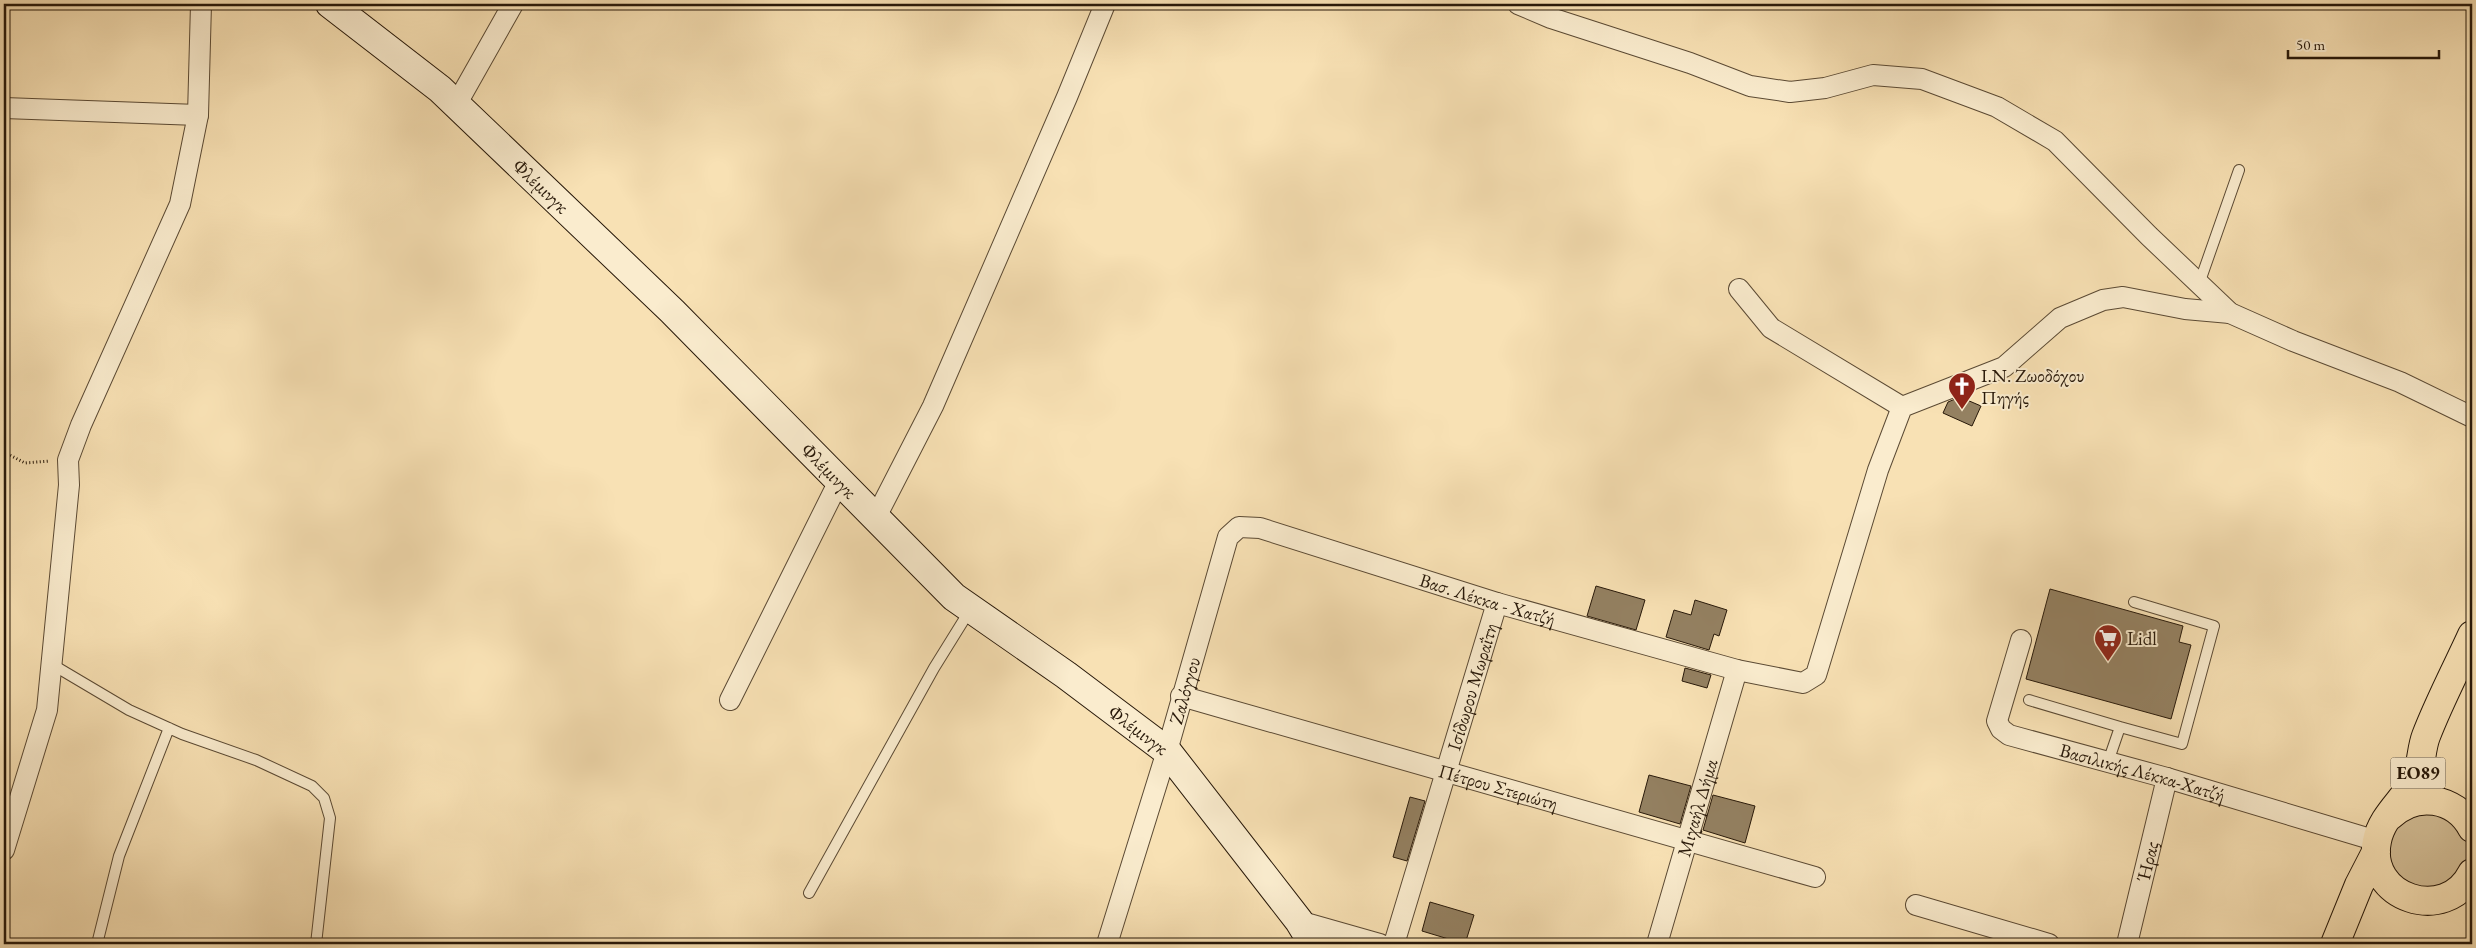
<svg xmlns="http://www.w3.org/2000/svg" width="2476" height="948" viewBox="0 0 2476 948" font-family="'EB Garamond',serif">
<rect width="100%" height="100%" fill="#f8e1b4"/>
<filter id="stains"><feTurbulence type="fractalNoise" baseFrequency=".004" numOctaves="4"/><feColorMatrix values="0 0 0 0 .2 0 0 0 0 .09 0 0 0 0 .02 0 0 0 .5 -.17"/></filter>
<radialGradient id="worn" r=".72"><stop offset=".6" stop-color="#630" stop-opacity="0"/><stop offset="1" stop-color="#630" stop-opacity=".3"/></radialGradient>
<!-- green -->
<path fill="#d4bf97" stroke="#7e6c50" d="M2433,809l32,24 3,14 -1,14 -7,13 -22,16 -28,-2 -19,-18c-3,-50 -6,-45 42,-61z"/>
<!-- building -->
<path fill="#948162" stroke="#271809" d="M1960,397l21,9 -9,20 -29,-13 5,-11z
M1596,586l49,14 -9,30 -49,-14z
M2050,589l133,37 -4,16 12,3 -20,74 -145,-40z
M1695,600l32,10 -8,26 -5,-2 -5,16 -43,-13 8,-27 17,5z
M1685,668l26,7 -4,13 -25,-7z
M1649,775l42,11 -11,38 -41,-12z
M1713,795l42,11 -10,37 -42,-13z
M1410,797l15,4 -18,60 -14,-4z
M1430,902l44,13 -9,29 -43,-13z"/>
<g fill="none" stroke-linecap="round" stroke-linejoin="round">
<!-- lane casing -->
<g stroke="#5b4a34" stroke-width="12">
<path id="lane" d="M2199,284l40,-114
M53,665l76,45 53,24 74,26 56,26 12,12 6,20 -14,126
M2029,700l91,27
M2108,762l12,-35 62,17 32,-118 -80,-24
M809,893l125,-225 36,-58
M97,944l22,-88 50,-128"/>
</g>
<!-- street casing -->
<g stroke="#5b4a34" stroke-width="22">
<g id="street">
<path d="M1518,4l33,14 139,45 60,23 40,6 35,-4 48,-13 49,4 75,28 58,34 94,95 81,77 63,28 107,41 72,35"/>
<path d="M456,105l57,-101"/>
<path d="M4,108l194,7"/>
<path d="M1739,289l32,39 131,79"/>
<path d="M876,517l57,-111 134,-309 38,-93"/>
<path id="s1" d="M2021,640l-24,81 4,8 8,6 158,43 210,63"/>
<path id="s2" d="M1181,696l634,181"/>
<path d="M730,700l109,-219"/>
<path d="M4,850l43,-140 22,-225 -1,-25 13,-35 99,-221 18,-89 3,-111"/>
<path d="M1916,905l133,39"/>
<path d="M1299,921l81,23"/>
<path id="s3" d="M1107,944l60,-193 61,-214 11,-10 21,1 237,75 240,67 66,13 13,-8 62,-205 24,-63 102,-40 56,-49 43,-18 20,-3 62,12 45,4"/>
<path id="s4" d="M1394,944l103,-341"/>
<path id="s5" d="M1657,944l80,-274"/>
<path id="s6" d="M2127,944l40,-166"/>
</g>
</g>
<!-- secondary casing -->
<g stroke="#271809" stroke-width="30">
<g id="secondary">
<path id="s7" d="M330,4l110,85 232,222 282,286 112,78 101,76 132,170 14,23"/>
</g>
</g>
<!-- primary casing -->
<g stroke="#271809" stroke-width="30">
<path id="primary" d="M2472,635c-15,33 -33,67 -46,101 -5,13 -4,28 -10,41 -10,22 -34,38 -39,64 -12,57 69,84 95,32
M2390,816c26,-25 65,-19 82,12
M2335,944l24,-59 17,-33"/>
</g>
<!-- path -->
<path stroke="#271809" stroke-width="3" stroke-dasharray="1 2.5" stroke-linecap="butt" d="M4,452l21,11 25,-2"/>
<!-- lane -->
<use href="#lane" stroke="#faecce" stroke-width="10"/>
<!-- street -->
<use href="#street" stroke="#faecce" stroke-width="20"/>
<!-- secondary -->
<use href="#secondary" stroke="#faecce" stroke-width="28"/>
<!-- primary -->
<use href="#primary" stroke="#f8e1b4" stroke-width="28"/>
</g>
<!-- icons -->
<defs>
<g id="church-pin" transform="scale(1.4375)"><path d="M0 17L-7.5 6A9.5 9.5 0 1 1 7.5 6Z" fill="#8f2418" stroke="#faecce"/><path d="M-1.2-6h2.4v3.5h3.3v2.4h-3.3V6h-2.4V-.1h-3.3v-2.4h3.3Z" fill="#fff"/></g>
<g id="supermarket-pin" transform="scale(1.4375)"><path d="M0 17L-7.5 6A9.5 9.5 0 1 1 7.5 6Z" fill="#8f2418" stroke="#faecce"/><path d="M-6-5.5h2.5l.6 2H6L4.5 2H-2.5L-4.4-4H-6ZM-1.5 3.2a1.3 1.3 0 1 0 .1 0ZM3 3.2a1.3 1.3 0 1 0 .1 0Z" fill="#fff"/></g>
</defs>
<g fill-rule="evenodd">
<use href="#church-pin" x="1962" y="386"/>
<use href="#supermarket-pin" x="2108" y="638"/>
</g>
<g text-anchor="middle" stroke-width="4" stroke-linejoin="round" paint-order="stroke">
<!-- shield labels -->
<rect fill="#faecce" stroke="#665844" stroke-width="1" x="2390.5" y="757.5" width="55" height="31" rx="4"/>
<g font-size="18" font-weight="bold" fill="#271809">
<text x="2418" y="779">ΕΟ89</text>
</g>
<!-- street labels -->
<g font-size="19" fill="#271809" stroke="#faecce">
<text dy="7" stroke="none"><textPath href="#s7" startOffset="279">Φλέμινγκ</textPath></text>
<text dy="7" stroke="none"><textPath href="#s7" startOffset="684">Φλέμινγκ</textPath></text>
<text dy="7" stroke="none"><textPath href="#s3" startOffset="699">Βασ. Λέκκα - Χατζή</textPath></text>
<text dy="7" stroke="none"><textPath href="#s4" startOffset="269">Ισίδωρου Μωραΐτη</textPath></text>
<text dy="7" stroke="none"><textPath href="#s3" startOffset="265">Ζαλόγγου</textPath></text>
<text dy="7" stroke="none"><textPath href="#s7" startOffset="1089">Φλέμινγκ</textPath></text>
<text dy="7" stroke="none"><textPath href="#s1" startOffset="242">Βασιλικής Λέκκα-Χατζή</textPath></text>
<text dy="7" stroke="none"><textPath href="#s2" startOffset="330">Πέτρου Στεριώτη</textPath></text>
<text dy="7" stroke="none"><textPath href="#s5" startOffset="142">Μιχαήλ Δήμα</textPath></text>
<text dy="7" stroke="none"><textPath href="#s6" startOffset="85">Ήρας</textPath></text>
</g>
<!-- poi labels -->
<g font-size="19" fill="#271809" stroke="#faecce" text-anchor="start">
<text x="1981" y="382">Ι.Ν. Ζωοδόχου<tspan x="1981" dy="22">Πηγής</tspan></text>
<text x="2127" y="645">Lidl</text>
</g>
</g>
<!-- margin -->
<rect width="2476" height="948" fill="none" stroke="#f8e1b4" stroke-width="20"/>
<rect x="5" y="5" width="2466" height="938" fill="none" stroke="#271809" stroke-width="2.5"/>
<rect x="10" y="10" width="2456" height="928" fill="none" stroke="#271809"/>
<!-- scale -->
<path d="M2288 50v8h151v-8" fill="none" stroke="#271809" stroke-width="2.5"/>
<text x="2296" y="50" font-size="15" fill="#271809" stroke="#faecce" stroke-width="4" paint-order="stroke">50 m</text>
<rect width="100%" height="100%" filter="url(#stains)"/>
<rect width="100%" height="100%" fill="url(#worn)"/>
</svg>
